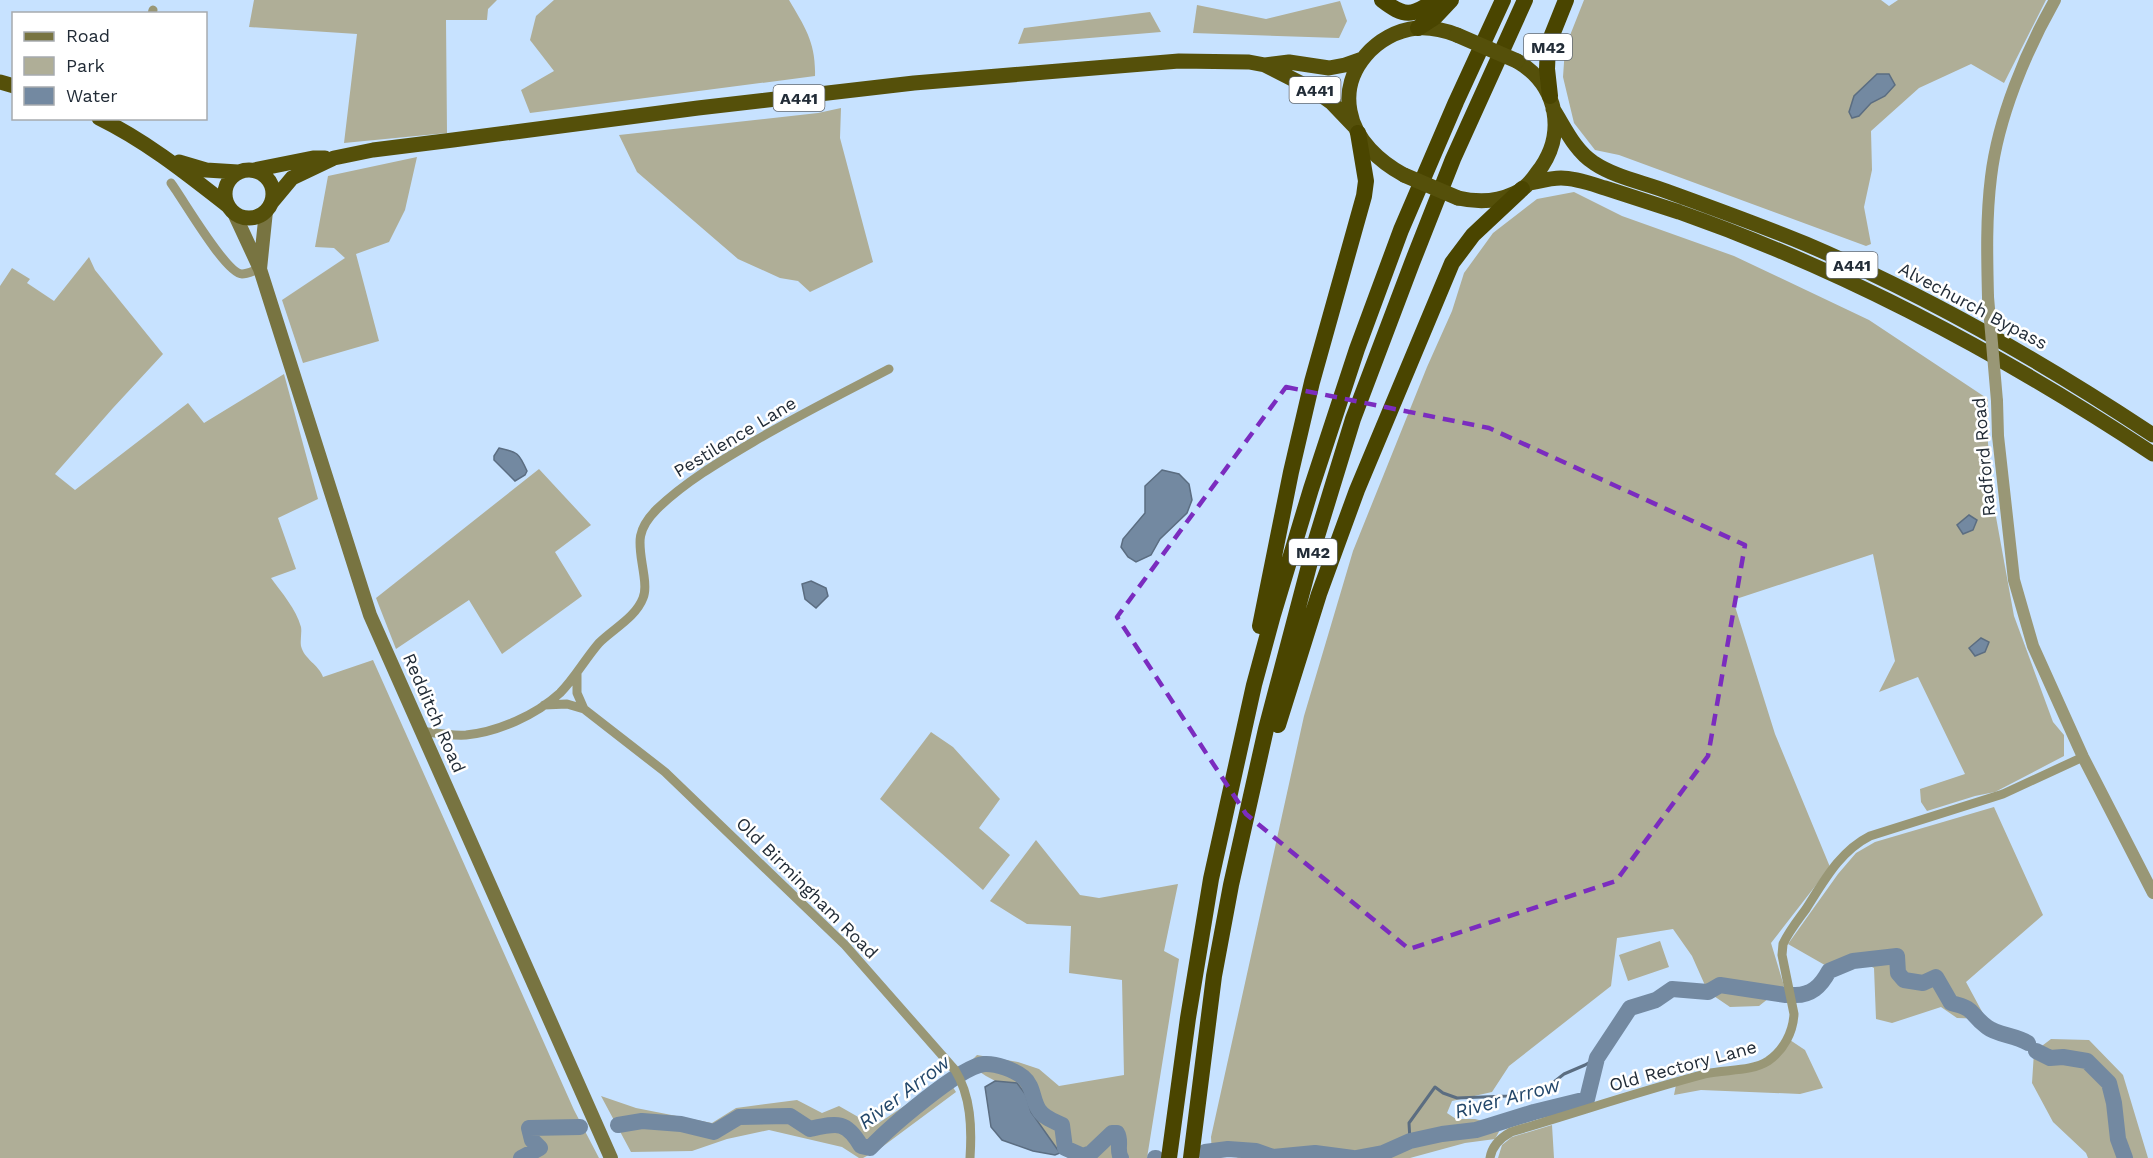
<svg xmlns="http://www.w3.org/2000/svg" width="2153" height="1158" viewBox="0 0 2153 1158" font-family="'Work Sans',sans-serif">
<rect width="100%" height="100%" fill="#c7e2ff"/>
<!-- green -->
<path fill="#afae97" d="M254,0h243l-9,9 -1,11h-41l1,113 -103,10 13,-109 -108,-7z
M554,0h235c16,27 27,43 26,76l-285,37 -9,-23 33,-19 -24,-31 6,-24z
M1584,0h297l8,6 9,-6h148l-42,83 -33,-19 -52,24 -48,43 1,39 -8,37 7,37 -5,2 -247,-91 -24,-5 -21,-27 -11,-46 2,-29z
M1340,1l7,20 -8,17 -146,-5 4,-28 69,14z
M1150,12l11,20 -143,12 6,-16z
M841,108l-1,30 33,124 -63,30 -12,-11 -18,-3 -42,-19 -101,-87 -18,-37 199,-22z
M417,157l-12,53 -16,32 -33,12 23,87 -76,22 -21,-63 63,-42 -11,-10 -19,-1 13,-71z
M1574,192l48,24 112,40 135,64 119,79v44l6,63 20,110 39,106 11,13v21l-69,36 -20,4 -48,15 -6,-9 -1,-13 45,-15 -47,-97 -39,15 16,-31 -22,-107 -140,46 42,134 55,133 -59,76 13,43 -25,20 -29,1 -22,-15 -16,-36 -19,-27 -56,9 -6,48 -102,80 -17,26 -40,9 -5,12 9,6h19l27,7 -7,13 -30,4 -55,15h-172l-3,-2 -23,-1 -1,-18 93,-421 49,-165 74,-184 25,-56 12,-38 29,-40 44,-34z
M89,257l6,13 68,84 -50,54 -58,66 20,16 113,-87 16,20 80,-49 34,125 -40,19 18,51 -25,9c11,15 25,31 30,49 1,6 -1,13 0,19 3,13 18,19 22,31l50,-17 201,450 25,48h-599v-872l12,-18 18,11 -3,4 27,18z
M539,469l52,56 -36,27 27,44 -80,58 -33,-54 -73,49 -20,-51z
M931,732l22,15 47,52 -21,29 31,27 -27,35 -103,-91z
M1994,807l49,108 -77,67 20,37 -29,-1 -16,-11 -49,16 -16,-4 -2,-51 -10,-5 -34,5 -42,-24 50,-70 18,-21 19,-11z
M1036,840l44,55 19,3 79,-14 -14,67 15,8 -32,199h-60l-27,-5 -44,-61 -30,-16 -18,-12 9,-9 41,7 21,7 20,17 65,-11 -2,-95 -53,-7 2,-47 -44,-2 -37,-23z
M1660,941l9,26 -41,14 -9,-26z
M2051,1039l38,1 34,35 25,83h-60l-2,-5 -33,-31 -21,-39 2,-31z
M1790,1040l15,10 18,38 -23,6 -99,-4 -27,5 2,-10 42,-11 42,-7z
M947,1078l9,14 -78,58 -15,8h-4l-17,-11 -73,-17 -42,9 -35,12 -61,1 -30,-56 35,12 76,15 24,-15 61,-8 25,13 17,-7 35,20z
M1552,1125l2,33h-56l4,-13 10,-8z"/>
<!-- water -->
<path fill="#7389a1" stroke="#5b6d81" stroke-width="1.5" d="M1877,74h12l6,11 -10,11 -14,7 -12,13 -7,2 -3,-6 5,-16z
M499,448c19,4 20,5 28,23l-2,4 -10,6 -21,-21v-4z
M1162,470l17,4 10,10 3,16 -5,13 -27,26 -9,16 -15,7 -8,-5 -7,-10 2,-8 22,-26v-27z
M1969,515l8,5 -4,10 -10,4 -6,-9z
M811,581l15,7 2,8 -12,12 -11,-9 -3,-15z
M1981,638l8,4 -4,10 -10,4 -6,-8z
M995,1081l22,2 9,12 5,17 29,41 -5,2 -22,-4 -31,-11 -11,-13 -6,-40z"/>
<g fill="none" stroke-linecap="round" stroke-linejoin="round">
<!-- stream -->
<path stroke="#5b6d81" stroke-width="3" d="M1410,1141l-1,-18 26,-36 8,6 14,5 51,-2 42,-11 14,-11 21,-9 12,-7"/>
<!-- river -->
<path stroke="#7389a1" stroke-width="16" d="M1793,995c18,1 28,-9 36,-24l24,-10 44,-5 1,17 6,7 19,3 13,-6 15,26c26,6 18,11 36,24 10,8 28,8 41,16
M2036,1051l14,7 13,-1 24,4 22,22 5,20 4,36 7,19
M618,1125l24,-4 39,3 33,8 25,-15 51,-1 20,13c27,-6 36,-9 51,17l9,2c19,-20 89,-81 114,-84 12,-1 30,6 39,13 11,9 9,23 16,33 5,8 15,11 23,15l3,23 18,8 8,-3 21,-20h5c5,8 -1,17 4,25
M1205,1152l23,-3 28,2 17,6 42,-4 38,5
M521,1158l19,-10 -8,-8 -3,-12 51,-1
M1155,1158h1
M1356,1158l27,-5 27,-12 32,-7 34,-4 58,-18 53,-13 10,-41 33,-50 26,-8 16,-11 36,3 12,-7 66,10"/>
<!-- minor -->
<path stroke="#999776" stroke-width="9" d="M152,14l1,-4
M171,183c12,16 55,91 71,91 6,0 13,-4 18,-5
M577,674v19l7,16
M544,705l23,-1 17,5 81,63 180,173 110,125c16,26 17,58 15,88
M421,731c14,2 30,5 45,4 32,-3 70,-20 94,-42 15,-15 25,-34 39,-50 14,-14 37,-26 44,-45 3,-7 2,-15 1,-22 -4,-30 -11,-43 13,-67 28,-27 62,-47 96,-67 44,-26 90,-49 136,-73
M1490,1158c2,-12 10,-20 21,-26 65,-19 129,-41 194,-58 20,-5 46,-2 63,-13 16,-11 25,-29 26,-47l-12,-59 1,-11c6,-13 15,-24 23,-35 18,-28 34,-58 64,-73l133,-42 80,-37"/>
<!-- tertiary -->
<path stroke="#999776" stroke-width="12" d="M1988,297c-1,-40 -2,-80 3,-120 7,-59 35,-126 64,-177
M1997,401l1,35 16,144 19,66 50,111 70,136"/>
<!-- secondary -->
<path stroke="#787441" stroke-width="14" d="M234,213l26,56 110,346 241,543
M260,269l6,-58"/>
<!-- trunk -->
<path stroke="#55500a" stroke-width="15" d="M1265,65l49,25 18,13 22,23
M0,82l14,4
M1553,109c12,19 22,42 41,54 21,14 48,19 72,28 47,17 94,34 140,53 122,52 237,118 347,191
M99,118c47,23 87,55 128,87
M179,162l27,8 32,2
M225 194a24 24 0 1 1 48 0a24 24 0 1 1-48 0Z
M254,170l59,-12h12
M1404,175c-24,-13 -49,-35 -54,-64 -8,-41 27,-79 67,-83 14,-1 27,2 40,7
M1530,183c10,-2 21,-5 31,-5 15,0 31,6 44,10 25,8 50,16 74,24 168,59 326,144 474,242
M1458,198c18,4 38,4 55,-4 11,-4 18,-12 24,-21 30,-38 22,-87 -20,-112
M272,202l20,-24 42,-20 39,-8 80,-10 245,-32 216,-25 265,-22 70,1 16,3 24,-3 40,6 16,-3 17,-6"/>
<!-- motorway -->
<path stroke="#4a4500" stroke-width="16" d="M1382,0c22,17 30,17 53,0
M1418,28l17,-11 16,-17
M1550,96l-3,-27 1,-24 18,-45
M1260,626l31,-154 21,-90 52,-186 2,-15 -8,-48
M1278,725l41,-131 38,-104 95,-227 21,-28 49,-46
M1169,1158l19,-140 23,-139 43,-194 19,-70 38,-126 46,-140 44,-119 55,-128 47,-102
M1191,1158l23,-182 17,-91 35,-156 49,-186 38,-124 59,-156 41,-104 72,-159"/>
<!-- tertiary-bridge -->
<path stroke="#999776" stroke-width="12" d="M1988,297l9,104"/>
<!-- trunk-bridge -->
<path stroke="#55500a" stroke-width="15" d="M1457,35l60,26
M1404,175l54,23"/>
</g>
<!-- marked area -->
<path fill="none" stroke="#7b2cbf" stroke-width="4.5" stroke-dasharray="12 8" stroke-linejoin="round" d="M1286,387l203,41 256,117 -37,211 -92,125 -207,68 -163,-135 -129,-197z"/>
<g text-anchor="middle" stroke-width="5" stroke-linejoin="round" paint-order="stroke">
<!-- shield labels -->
<g fill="#fff" stroke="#646b73" stroke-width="1.5">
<rect x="1524" y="34" width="48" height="26" rx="4.5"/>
<rect x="1289.5" y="77" width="51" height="26" rx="4.5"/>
<rect x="773.5" y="85" width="51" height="26" rx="4.5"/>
<rect x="1826.5" y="252" width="51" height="26" rx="4.5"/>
<rect x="1289" y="539" width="48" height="26" rx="4.5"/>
</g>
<g font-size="16" font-weight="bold" fill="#222c37">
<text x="1548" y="53">M42</text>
<text x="1315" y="96">A441</text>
<text x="799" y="104">A441</text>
<text x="1852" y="271">A441</text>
<text x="1313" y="558">M42</text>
</g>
<!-- street labels -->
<g font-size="18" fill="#222c37" stroke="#fff">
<text transform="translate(1973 306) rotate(28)" y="6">Alvechurch Bypass</text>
<text transform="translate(735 437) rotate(-31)" y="6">Pestilence Lane</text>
<text transform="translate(1984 457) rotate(-95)" y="6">Radford Road</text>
<text transform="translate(434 713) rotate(66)" y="6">Redditch Road</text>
<text transform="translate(807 888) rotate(45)" y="6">Old Birmingham Road</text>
<text transform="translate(1683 1066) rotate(-15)" y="6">Old Rectory Lane</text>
</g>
<!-- water labels -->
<g font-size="20" font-style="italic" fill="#23476a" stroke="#fff">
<text transform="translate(904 1092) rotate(-37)" y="7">River Arrow</text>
<text transform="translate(1507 1098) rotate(-15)" y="7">River Arrow</text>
</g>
</g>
<!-- legend -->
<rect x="12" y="12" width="195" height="108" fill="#ffffff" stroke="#a7abaf" stroke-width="1.5"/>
<rect x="24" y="32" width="30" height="9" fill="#787441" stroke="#a7abaf" stroke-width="1.5"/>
<text x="66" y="42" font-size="18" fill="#222c37">Road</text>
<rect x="24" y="57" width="30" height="18" fill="#afae97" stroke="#a7abaf" stroke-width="1.5"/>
<text x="66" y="72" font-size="18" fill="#222c37">Park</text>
<rect x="24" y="87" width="30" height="18" fill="#7389a1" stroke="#a7abaf" stroke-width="1.5"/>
<text x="66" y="102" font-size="18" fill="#222c37">Water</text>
</svg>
